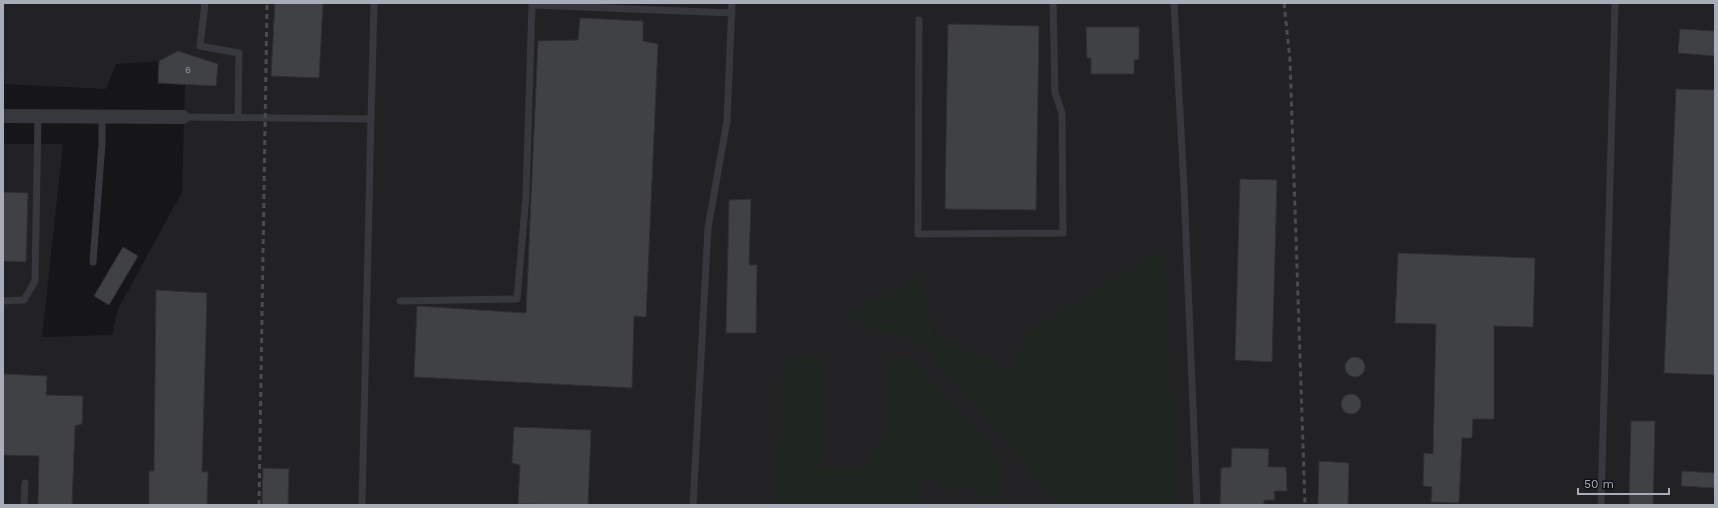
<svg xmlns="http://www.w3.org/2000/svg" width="1718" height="508" viewBox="0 0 1718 508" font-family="'Work Sans',sans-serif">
<rect width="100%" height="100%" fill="#161618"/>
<!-- built -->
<path fill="#222225" d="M3,3h1712v502h-1712v-361h60l-21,193 70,-2 6,-26 64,-117 3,-107 -27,-2 1,-22 -43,3 -10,25 -101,-5 -2,-20z"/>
<!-- green -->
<path fill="#1e261f" d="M1163,249l13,240 -2,16h-115l-140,-164 -47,-11 -29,-16 58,-26 18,-16 15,64 55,23 24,14 12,-39z
M783,356l38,1 -2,110 42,1 20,-23 9,-17 1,-72 22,4 79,88 11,20 -5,33 -14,-2 -11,-11 -25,2 -25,-14 -5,6 2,23h-144l4,-55z"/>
<!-- building -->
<path fill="#404145" stroke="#303034" d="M275,3h48l-4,75 -48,-2z
M580,18l63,3v20l15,3 -12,273 -12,-1 -2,72 -218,-11 3,-71 109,7 12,-272 40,-1z
M948,24l91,2 -3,184 -91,-1z
M1086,27h53v32l-5,1v14h-43v-16h-4z
M1680,29l35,2v25l-37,-3z
M178,51l40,13 -2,22 -58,-3 1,-22z
M1676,89l39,1v285l-51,-2z
M1240,179l37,1 -5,182 -37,-2z
M3,192l25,1 -2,69 -23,-1z
M751,199l-2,66h8l-1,68h-30l3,-133z
M123,247l15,9 -29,49 -15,-9z
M1398,253l137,5 -2,69 -39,-1v93h-21l-1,19h-10l-3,65 -28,-1 1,-15 -9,-1 1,-33 9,1 3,-130 -41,-1z
M156,290l51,3 -5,179h6l-1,33h-58v-34h5z
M1345 367a10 10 0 1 1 20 0a10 10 0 1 1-20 0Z
M3,374l44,2 -1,19 37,1 -1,28 -7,2 -3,79h-34l1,-49 -36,-1z
M1341 404a10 10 0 1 1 20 0a10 10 0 1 1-20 0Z
M1631,421h24l-2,84h-24z
M514,427l77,3 -3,75 -70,-1 2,-39 -8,-2z
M1232,448l37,1 -1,18h18l1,24h-13l1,9h-11v5h-44l1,-37 10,-1z
M1319,461l30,2 -1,42h-30z
M263,468l26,1 -1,36h-26z
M1682,471l33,2v15l-34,-2z"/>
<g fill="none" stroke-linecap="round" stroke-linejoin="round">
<!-- service -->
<path stroke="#37383d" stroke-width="7" d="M205,3l-5,43 39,7 -1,65
M532,3v2l200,8
M1174,3l10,184 13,318
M919,20l-1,214 145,-1 -1,-120 -7,-20 -2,-90
M183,117l188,2 -9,386
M371,119l3,-116
M93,262l9,-118v-27
M3,301l21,-1 11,-19 3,-165
M400,301l117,-2 9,-103 6,-191
M24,505l1,-22
M693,505l15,-277 19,-107 5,-118
M1601,505l14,-502"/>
<!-- minor -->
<path stroke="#37383d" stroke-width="14" d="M3,116l180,1"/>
<!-- rail -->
<path stroke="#4a4c52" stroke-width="3" stroke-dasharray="5 4" stroke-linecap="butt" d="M1284,3l6,57 15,445
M259,505l8,-502"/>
</g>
<g text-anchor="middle" stroke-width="3.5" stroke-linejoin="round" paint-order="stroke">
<!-- number labels -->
<g font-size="10" fill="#8e929b">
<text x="188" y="73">6</text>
</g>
</g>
<!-- border -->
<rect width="1718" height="508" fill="none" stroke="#a8adb8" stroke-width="8"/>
<!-- scale -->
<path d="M1578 488v6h91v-6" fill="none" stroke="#a8adb8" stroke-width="2"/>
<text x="1584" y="488" font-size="12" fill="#a8adb8" stroke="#111113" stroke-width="3" paint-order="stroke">50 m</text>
</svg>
